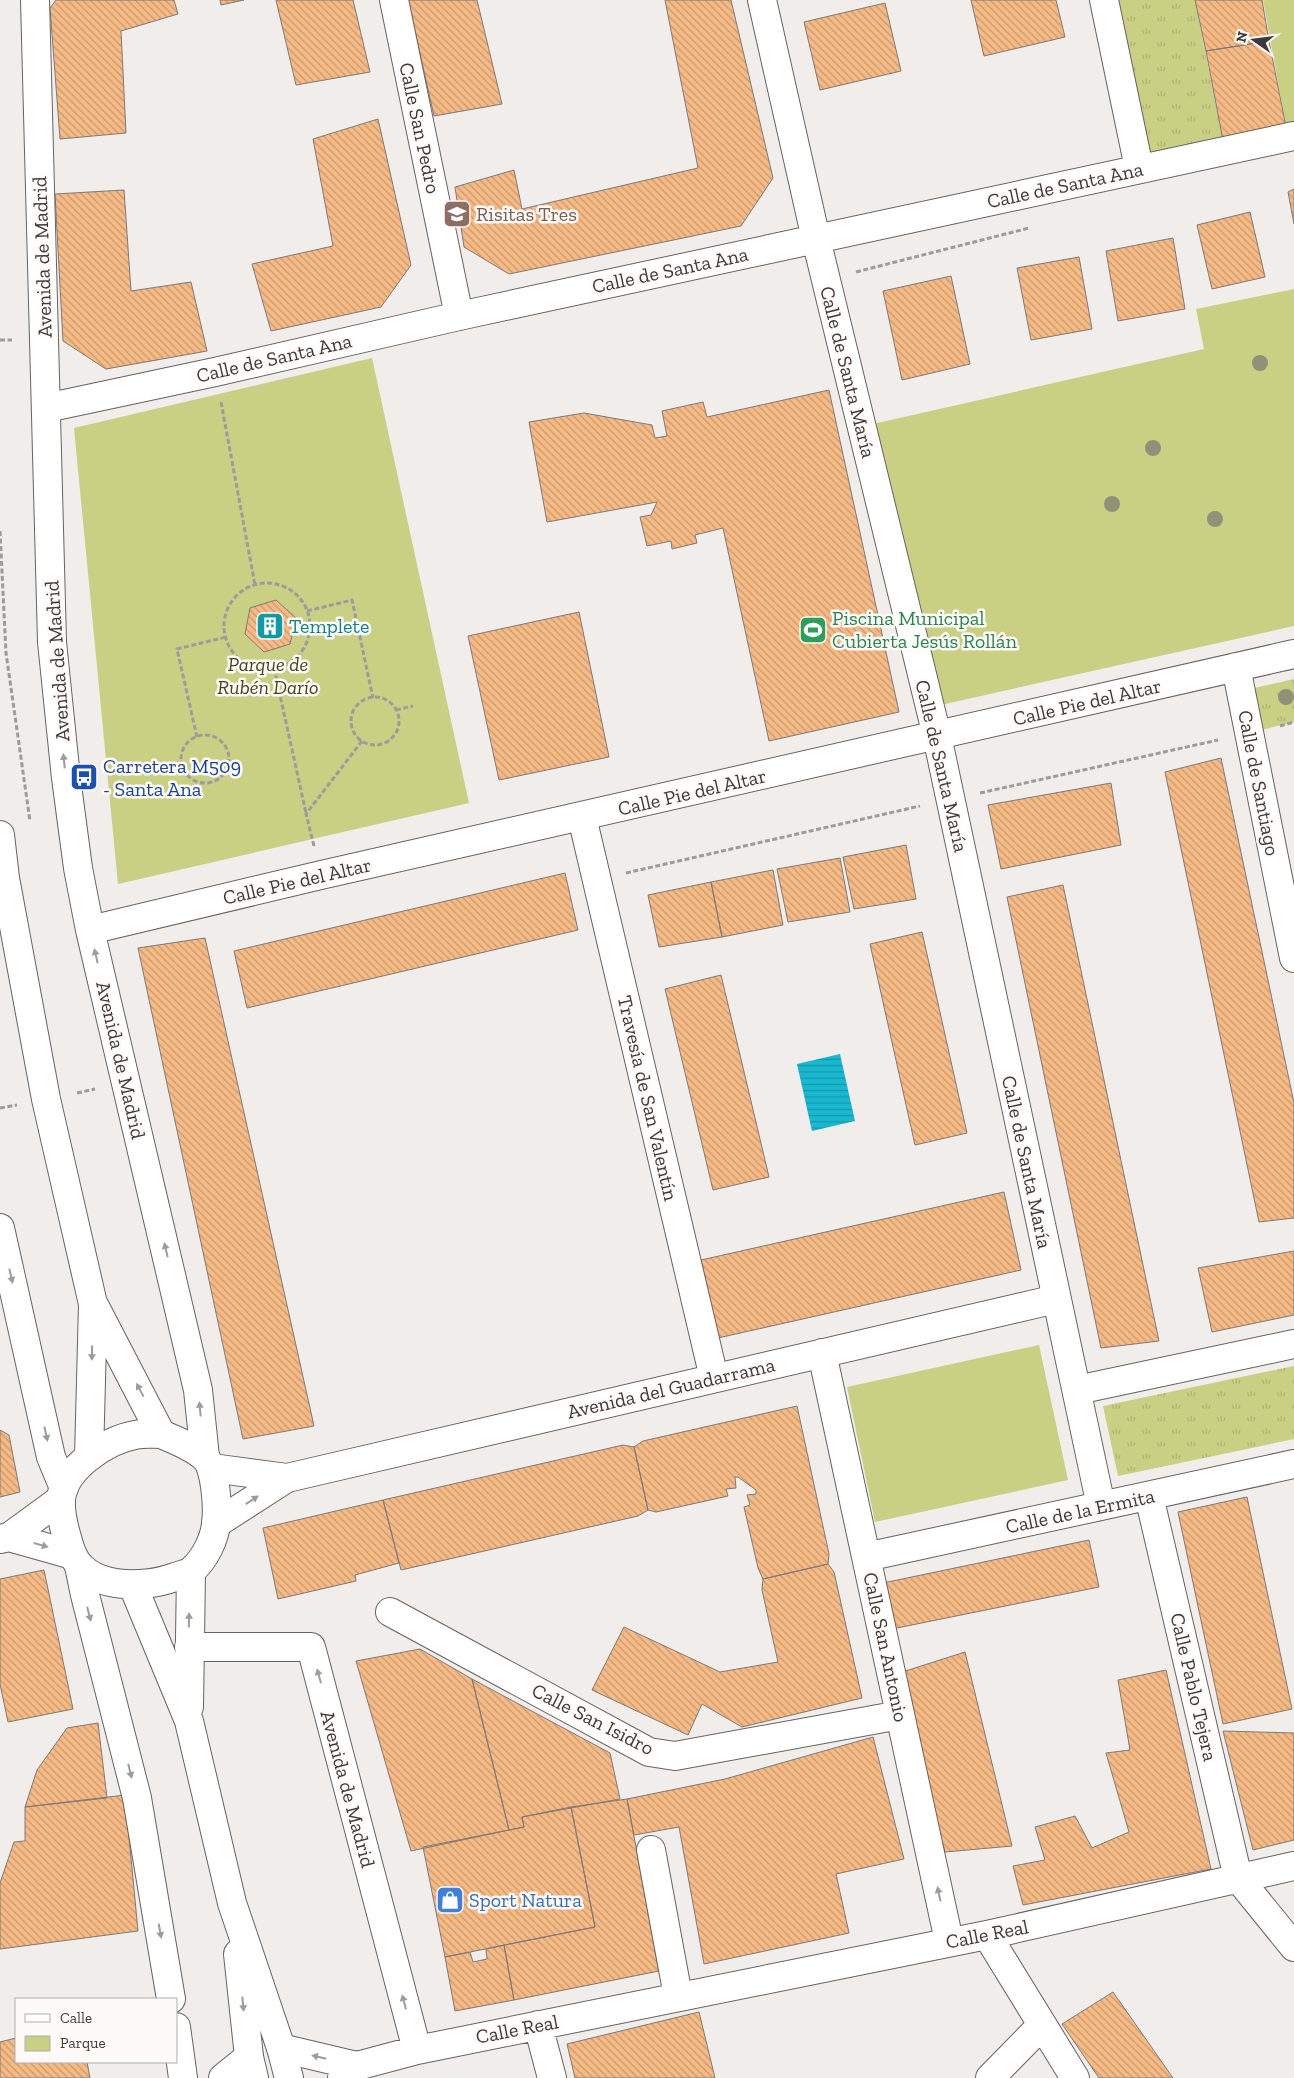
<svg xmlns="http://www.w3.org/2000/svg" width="1294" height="2078" viewBox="0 0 1294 2078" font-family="'Zilla Slab',serif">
<defs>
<pattern id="grass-tufts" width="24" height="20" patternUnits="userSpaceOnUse" patternTransform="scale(1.25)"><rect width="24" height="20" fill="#c9d084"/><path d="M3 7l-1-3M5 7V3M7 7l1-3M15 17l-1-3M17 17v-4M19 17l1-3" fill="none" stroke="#aeb373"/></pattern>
<pattern id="water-rules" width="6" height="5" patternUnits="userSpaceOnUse" patternTransform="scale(1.25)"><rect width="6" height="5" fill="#17b8d0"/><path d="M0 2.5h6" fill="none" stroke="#1697aa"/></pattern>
<pattern id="building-back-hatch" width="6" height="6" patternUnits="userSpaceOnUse" patternTransform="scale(1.25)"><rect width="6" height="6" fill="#f6ba85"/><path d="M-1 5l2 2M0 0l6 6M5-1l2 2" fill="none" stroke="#c8986e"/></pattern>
</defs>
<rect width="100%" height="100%" fill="#f0edea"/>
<!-- grass -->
<path fill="url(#grass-tufts)" d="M1104,0h91l30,151 -86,17z
M1294,679v43l-45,11 -8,-42z
M1294,1366v73l-176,37 -15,-70z"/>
<!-- green -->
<path fill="#c9d084" d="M1263,0h31v136l-6,1z
M1294,289v337l-358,80 -63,-282 331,-75 -8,-40z
M372,358l97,445 -351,81 -44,-456z
M1039,1345l29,135 -193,42 -28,-135z"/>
<!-- water -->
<path fill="url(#water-rules)" d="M840,1054l15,67 -43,10 -15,-67z"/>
<!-- building -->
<path fill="url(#building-back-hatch)" stroke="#7e7a78" d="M56,0h118l4,14 -57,17 5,102 -66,6 -10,-131z
M220,0h24l-23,5z
M276,0h77l17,72 -74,13z
M408,0h69l25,104 -68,12z
M665,0h66l42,178 -32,48 -232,48 -45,-27 -9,-60 59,-17 8,39 176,-41z
M971,0h85l9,37 -81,19z
M1195,0h67l7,41 -63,10z
M885,3l16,68 -81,19 -16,-68z
M1269,41l19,96 -63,14 -19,-100z
M378,119l33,146 -30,42 -110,24 -19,-67 81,-18 -20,-107z
M1294,189v35l-6,-32z
M124,190l7,101 60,-9 16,69 -101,18 -43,-28 -8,-147z
M1250,212l15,65 -53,12 -15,-64z
M1173,238l12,71 -67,12 -12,-70z
M1079,257l13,72 -61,11 -14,-72z
M951,276l19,88 -68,16 -19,-89z
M829,390l70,322 -130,29 -46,-213 -28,7 2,8 -25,6 -1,-8 -24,5 -7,-29 11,-2 6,-13 -110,20 -18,-100 55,-9 68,12 3,13 12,-2 -5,-25 41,-9 4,15z
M276,600l20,18 -6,26 -26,8 -19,-18 5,-26z
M579,612l30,145 -110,23 -31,-144z
M1221,758l73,345v115l-35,4 -94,-450z
M1111,783l10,62 -120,24 -13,-64z
M906,845l10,54 -62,10 -11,-52z
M840,858l10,54 -62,10 -11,-53z
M773,870l10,55 -61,12 -11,-55z
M565,873l13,57 -331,78 -13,-57z
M711,882l11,55 -63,10 -11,-52z
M1063,885l96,456 -58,7 -94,-451z
M922,932l45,201 -52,12 -45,-201z
M205,938l109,488 -71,13 -105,-491z
M721,975l48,202 -56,13 -48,-201z
M1004,1192l17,78 -303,68 -17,-78z
M1294,1251v64l-82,17 -14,-64z
M797,1406l32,148 -1,10 -65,15 -5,-11 -14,-61 6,-2 -3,-10 9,-1v-4l-18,-13h-3l1,11 -10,1 2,7 -72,16 -8,-2 -14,-63 9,-6z
M0,1430l9,5 11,57 -20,5z
M623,1445l11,2 14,63 -10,6 -237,54 -18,-70z
M1247,1497l45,212 -69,15 -45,-212z
M383,1500l16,63 -44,12 1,6 -78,18 -15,-71z
M1089,1540l10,47 -207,42 -9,-46z
M828,1564l6,8 28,126 -120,29 -40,-23 -14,31 -96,-45 32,-63 96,45 58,-10 -16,-72 1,-11z
M44,1570l29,139 -65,13 -8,-38v-105z
M420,1649l52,30 37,151 -98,21 -55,-190z
M965,1652l47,194 -67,6 -49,-178z
M1166,1670l45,199 -188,36 -10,-39 32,-6 -10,-33 40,-11 17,32 37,-16 -23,-79 24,-3 -12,-70z
M472,1679l138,74 10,46 -98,18 2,10 -15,3z
M98,1723l9,75 -82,9 12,-37 30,-42z
M1223,1731l71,2v107l-41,10z
M873,1737l31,122 -68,15 13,59 -145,31 -25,-137 -45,8 -7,-36 98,-20z
M125,1795l13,136 -138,18v-66l14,-41 11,-1v-34z
M627,1799l32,172 -145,29 -10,-55 91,-18 -24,-120z
M571,1807l24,120 -150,30 -22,-110 101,-20 -2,-10z
M504,1945l10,55 -59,11 -10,-54 25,-5 3,10 14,-3 -1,-10z
M1113,1992l60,86h-74l-37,-54z
M699,2012l16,66h-140l-8,-34z
M16,2038v24h71l3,16h-90v-36z"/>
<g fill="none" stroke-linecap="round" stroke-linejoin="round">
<!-- street casing -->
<g stroke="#666361" stroke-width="30">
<path id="street" d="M35,0l17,642 14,136 12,90 12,62 108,460 7,67
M394,0l65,316
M762,0l54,239 121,497 164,770
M1104,0l35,168
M46,408l169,-36 244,-56 835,-180
M1236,667l58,291
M582,817l132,561
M90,930l231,-55 973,-221
M0,1228l51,229 13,31
M822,1353l127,588
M1077,1390l217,-46
M212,1468l75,10 769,-179
M1149,1496l89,382 56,69
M217,1523l70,-45
M9,1537l64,18
M0,1539l9,-2 52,-38
M866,1557l428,-93
M79,1566l6,29 52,203 34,201
M390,1612l259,140 26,4 225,-41
M189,1647h122l106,403
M651,1850l27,146
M987,1935l88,143
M538,2025l14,53
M176,2027l7,51
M281,2048l76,18
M223,2078l26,-21
M342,2078l15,-12 60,-16 570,-115 307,-69
M990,2078l52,-53"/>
</g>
<!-- secondary casing -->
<g stroke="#666361" stroke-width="30">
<path id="secondary" d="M0,835l5,43 41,221 47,205 -4,153
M94,1305l67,129
M161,1434c14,6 33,13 44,24 11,10 13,51 11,65 -1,16 -12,37 -24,47 -4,4 -12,5 -17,7 -32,12 -90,13 -104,-26 -5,-16 -11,-35 -10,-52 3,-31 46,-59 74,-64 8,-2 18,-1 26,-1z
M133,1586l56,135 43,182 49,145 8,30
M189,1707l2,-136
M238,1954l11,103 5,21"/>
</g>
<!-- path -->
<path stroke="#9e9c9a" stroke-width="3" stroke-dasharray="5 2.5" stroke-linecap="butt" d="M856,272l173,-44
M0,340h12
M221,402l34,183
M0,531l6,122 24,168
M224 626a43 43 0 1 1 86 0a43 43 0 1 1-86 0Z
M307,611l45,-11 21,98
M274,668l32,145
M351 721a24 24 0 1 1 48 0a24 24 0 1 1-48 0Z
M396,710l17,-4
M1280,726l14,-4
M181 759a24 24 0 1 1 48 0a24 24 0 1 1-48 0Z
M197,737l-20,-88 49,-12
M980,793l238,-53
M314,846l-8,-32 56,-73
M626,873l294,-67
M77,1093l18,-4
M0,1108l17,-3"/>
<!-- street -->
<use href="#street" stroke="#fff" stroke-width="28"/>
<!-- secondary -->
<use href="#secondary" stroke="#fff" stroke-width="28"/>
</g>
<!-- trees -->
<g fill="#909179">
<circle cx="1260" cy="363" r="8"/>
<circle cx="1153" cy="448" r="8"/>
<circle cx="1112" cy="504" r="8"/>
<circle cx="1215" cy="519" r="8"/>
<circle cx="1286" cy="697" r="8"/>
</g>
<!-- one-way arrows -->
<defs><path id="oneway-solid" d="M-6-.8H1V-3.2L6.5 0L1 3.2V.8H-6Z" transform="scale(1.25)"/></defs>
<g fill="#9d9c9c">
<use href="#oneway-solid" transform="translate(64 761) rotate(-96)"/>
<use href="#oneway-solid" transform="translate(96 956) rotate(-103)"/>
<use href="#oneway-solid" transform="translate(166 1250) rotate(-103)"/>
<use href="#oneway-solid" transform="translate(11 1276) rotate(77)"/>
<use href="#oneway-solid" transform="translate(92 1353) rotate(91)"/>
<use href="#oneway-solid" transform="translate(140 1390) rotate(-118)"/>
<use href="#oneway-solid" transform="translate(200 1409) rotate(-95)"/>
<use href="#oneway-solid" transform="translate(46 1434) rotate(78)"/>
<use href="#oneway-solid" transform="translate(252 1500) rotate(-33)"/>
<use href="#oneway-solid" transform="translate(41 1545) rotate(16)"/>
<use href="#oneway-solid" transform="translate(89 1614) rotate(76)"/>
<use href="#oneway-solid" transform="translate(189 1620) rotate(-89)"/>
<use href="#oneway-solid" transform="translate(319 1676) rotate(-105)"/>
<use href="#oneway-solid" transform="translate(130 1771) rotate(76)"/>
<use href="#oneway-solid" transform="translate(939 1894) rotate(-102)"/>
<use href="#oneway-solid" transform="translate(160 1931) rotate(80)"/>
<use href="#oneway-solid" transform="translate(404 2002) rotate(-105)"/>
<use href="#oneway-solid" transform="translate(243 2004) rotate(84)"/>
<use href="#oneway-solid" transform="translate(319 2057) rotate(-167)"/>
</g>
<!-- icons -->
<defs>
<g id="school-square" transform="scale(1.4375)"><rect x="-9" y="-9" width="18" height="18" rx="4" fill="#8d6e63" stroke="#fefaf8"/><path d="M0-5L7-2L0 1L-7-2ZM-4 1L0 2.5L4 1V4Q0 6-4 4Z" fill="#fff"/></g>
<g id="building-square" transform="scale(1.4375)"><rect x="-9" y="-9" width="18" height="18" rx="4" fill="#0f9aa8" stroke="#fefaf8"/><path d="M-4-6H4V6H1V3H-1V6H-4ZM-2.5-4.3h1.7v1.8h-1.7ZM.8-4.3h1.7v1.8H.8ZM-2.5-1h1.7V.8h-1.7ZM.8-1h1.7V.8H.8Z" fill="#fff"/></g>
<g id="stadium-square" transform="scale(1.4375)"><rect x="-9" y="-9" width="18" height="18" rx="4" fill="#2e9e5b" stroke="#fefaf8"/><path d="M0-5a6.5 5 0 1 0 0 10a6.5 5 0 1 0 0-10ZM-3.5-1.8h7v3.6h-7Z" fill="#fff"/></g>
<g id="bus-square" transform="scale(1.4375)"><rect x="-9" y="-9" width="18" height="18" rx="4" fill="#1a4fb4" stroke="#fefaf8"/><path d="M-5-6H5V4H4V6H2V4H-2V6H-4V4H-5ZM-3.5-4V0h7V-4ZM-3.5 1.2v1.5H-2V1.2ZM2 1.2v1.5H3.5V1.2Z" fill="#fff"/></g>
<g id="shop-square" transform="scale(1.4375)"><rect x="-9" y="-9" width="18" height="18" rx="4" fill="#3f7fe0" stroke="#fefaf8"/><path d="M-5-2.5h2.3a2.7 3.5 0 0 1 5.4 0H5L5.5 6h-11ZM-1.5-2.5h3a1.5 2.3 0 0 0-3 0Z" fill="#fff"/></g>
</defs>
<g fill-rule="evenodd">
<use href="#school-square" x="457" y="214"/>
<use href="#building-square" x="270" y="626"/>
<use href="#stadium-square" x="813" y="630"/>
<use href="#bus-square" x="84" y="777"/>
<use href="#shop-square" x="450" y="1900"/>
</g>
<g text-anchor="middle" stroke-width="5" stroke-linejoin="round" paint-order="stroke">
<!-- street labels -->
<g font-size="20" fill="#3b3a38" stroke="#fefaf8">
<text transform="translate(420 128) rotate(78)" y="7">Calle San Pedro</text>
<text transform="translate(1065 185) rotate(-12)" y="7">Calle de Santa Ana</text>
<text transform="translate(42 257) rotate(-92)" y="7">Avenida de Madrid</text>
<text transform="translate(670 270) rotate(-12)" y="7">Calle de Santa Ana</text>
<text transform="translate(274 358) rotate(-13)" y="7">Calle de Santa Ana</text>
<text transform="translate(848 372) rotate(76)" y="7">Calle de Santa María</text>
<text transform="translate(57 661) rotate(-94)" y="7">Avenida de Madrid</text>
<text transform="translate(1087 702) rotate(-13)" y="7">Calle Pie del Altar</text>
<text transform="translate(942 766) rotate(77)" y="7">Calle de Santa María</text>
<text transform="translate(1259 783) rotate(79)" y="7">Calle de Santiago</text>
<text transform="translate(692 792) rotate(-13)" y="7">Calle Pie del Altar</text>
<text transform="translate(297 881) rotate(-13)" y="7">Calle Pie del Altar</text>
<text transform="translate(121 1060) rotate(77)" y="7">Avenida de Madrid</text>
<text transform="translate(648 1098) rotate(77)" y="7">Travesía de San Valentín</text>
<text transform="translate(1027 1162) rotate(78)" y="7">Calle de Santa María</text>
<text transform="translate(671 1388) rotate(-13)" y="7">Avenida del Guadarrama</text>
<text transform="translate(1080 1511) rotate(-12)" y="7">Calle de la Ermita</text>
<text transform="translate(886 1647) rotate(78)" y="7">Calle San Antonio</text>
<text transform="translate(1194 1687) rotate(77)" y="7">Calle Pablo Tejera</text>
<text transform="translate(593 1719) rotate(27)" y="7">Calle San Isidro</text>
<text transform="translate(348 1789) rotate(75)" y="7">Avenida de Madrid</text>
<text transform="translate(987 1934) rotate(-11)" y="7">Calle Real</text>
<text transform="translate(517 2029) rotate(-11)" y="7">Calle Real</text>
</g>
<!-- education labels -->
<g font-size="20" fill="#785e54" stroke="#fefaf8" text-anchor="start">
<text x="476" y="221">Risitas Tres</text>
</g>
<!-- leisure labels -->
<g font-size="20" fill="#27864d" stroke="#fefaf8" text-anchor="start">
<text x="832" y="625">Piscina Municipal<tspan x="832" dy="23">Cubierta Jesús Rollán</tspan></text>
</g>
<!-- culture labels -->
<g font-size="20" fill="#0d838f" stroke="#fefaf8" text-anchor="start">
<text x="289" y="633">Templete</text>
</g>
<!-- park labels -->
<g font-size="20" font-style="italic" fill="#42451c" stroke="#fefaf8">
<text x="268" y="671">Parque de<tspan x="268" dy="23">Rubén Darío</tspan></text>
</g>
<!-- transit labels -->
<g font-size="20" fill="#164399" stroke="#fefaf8" text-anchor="start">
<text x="103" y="773">Carretera M509<tspan x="103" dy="23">- Santa Ana</tspan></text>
</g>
<!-- shop labels -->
<g font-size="20" fill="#366cbe" stroke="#fefaf8" text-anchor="start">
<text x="469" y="1907">Sport Natura</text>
</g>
</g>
<!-- legend -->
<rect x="15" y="1998" width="162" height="65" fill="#fefaf8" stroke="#b0adab"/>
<rect x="25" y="2014" width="25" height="8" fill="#ffffff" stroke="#b0adab"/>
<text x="60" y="2023" font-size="15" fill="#3b3a38">Calle</text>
<rect x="25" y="2036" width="25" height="15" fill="#c9d084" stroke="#b0adab"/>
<text x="60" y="2048" font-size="15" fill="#3b3a38">Parque</text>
<!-- north arrow -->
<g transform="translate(1254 40) rotate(284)" stroke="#fefaf8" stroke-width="4" paint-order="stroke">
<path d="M0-4L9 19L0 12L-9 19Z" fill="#3b3a38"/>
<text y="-8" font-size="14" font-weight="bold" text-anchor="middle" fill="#3b3a38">N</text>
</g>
</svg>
